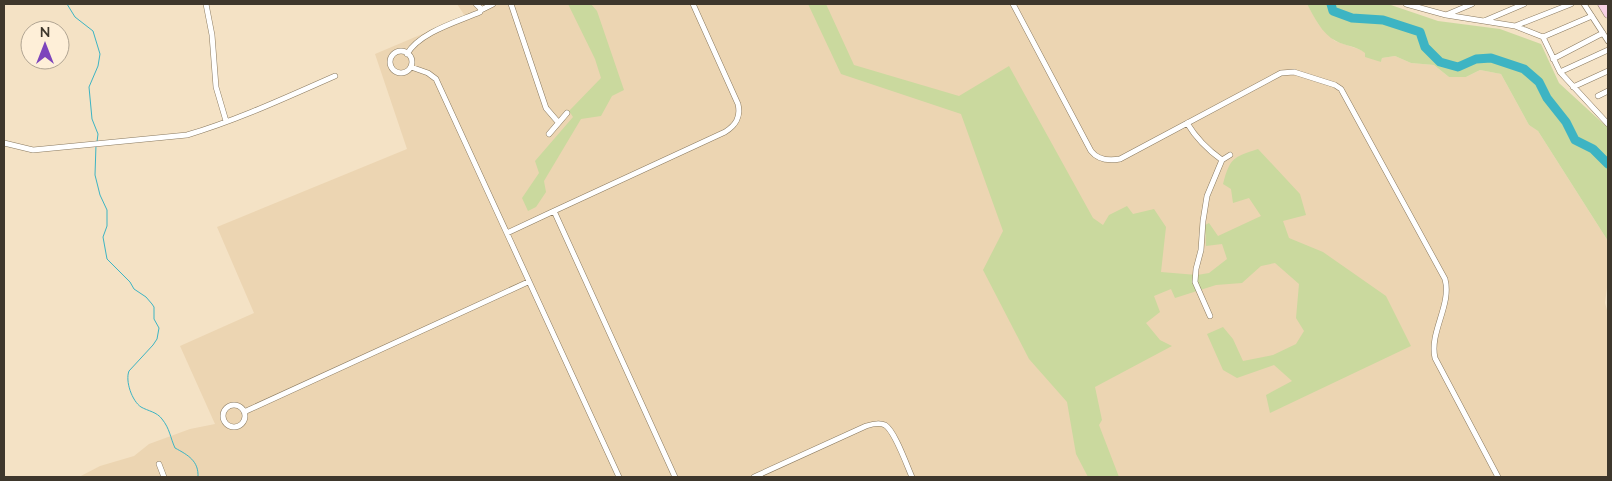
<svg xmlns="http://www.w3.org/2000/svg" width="1612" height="481" viewBox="0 0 1612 481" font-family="Mulish,sans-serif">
<rect width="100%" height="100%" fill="#f4e2c5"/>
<!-- built -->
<path fill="#ecd5b2" d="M457,4h850l12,21 16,16 26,9 20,12 1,-4 13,-2 16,7 23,2 15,12h17l14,-7 21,4 28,51 9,6 70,110v39l-3,23 3,10v164h-1529l21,-11 34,-10 15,-12 41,-15 25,-5 -35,-78 74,-33 -37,-86 190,-78 -32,-95 90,-38z"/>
<!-- green -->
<path fill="#cad99e" d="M568,4h23l6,7 27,79 -12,6 -11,20 -20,3 -37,62 2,11 -10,15 -8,4 -6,-13 17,-25 -4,-12 38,-44 -4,-6 32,-33 -6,-19z
M808,4h18l28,61 105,31 50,-30 84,152 10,7 6,-10 18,-9 6,8 21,-5 12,18 -5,45 36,3 12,-2 18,-14 -5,-15 -16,2 -1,-21 4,-2 9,13 43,-20 -12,-18 -16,5 -2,-14 -8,-5c7,-26 10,-27 35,-35l42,45 6,21 -23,6 6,17 34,14 63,44 25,50 -141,67 -4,-18 26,-14 -18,-16 -37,13 -14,-8 -16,-36 16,-7 10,12 10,22 30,-6 23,-11 8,-13 -8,-13 3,-34 -24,-21 -14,3 -19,17 -26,2 -41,13 -4,-9 -17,7 6,16 -14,11 14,17 12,6 -77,41 7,33 -3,5 20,52h-31l-12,-23 -9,-52 -38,-43 -46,-89 20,-39 -42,-117 -120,-40z
M1307,4h81l50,17 62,8 41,15 18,39 49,45v113l-70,-110 -9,-6 -28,-51 -21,-4 -14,7h-17l-15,-12 -23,-2 -16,-7 -13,2 -1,4 -16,-5v-4c-8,-7 -20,-7 -29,-12 -14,-7 -22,-24 -29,-37z"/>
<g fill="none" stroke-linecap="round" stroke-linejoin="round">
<!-- stream -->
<path stroke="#3db4c3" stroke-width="1" d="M67,4l8,13 18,14 7,23 -2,12 -9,21 3,32 6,15 -1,8
M96,145l-1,30 5,20 7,15v16l-4,11 4,22 23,23 4,7 12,8 6,7 2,3v12l5,9 -2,11 -4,6 -24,26c-4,10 3,30 12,36 7,4 16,5 21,12 8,10 8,18 13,29 13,7 24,13 23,29"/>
<!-- river -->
<path stroke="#3db4c3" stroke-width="9" d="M1331,4l2,7 19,7 31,2 37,12 5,15 15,15 18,5 18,-8 15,-1 33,11 15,13 8,16 19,24 9,18 18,9 15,15"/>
<!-- street casing -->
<g stroke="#89795f" stroke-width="6">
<path id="street" d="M206,4l6,31 4,52 10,34
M511,4l35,104 12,14
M1013,4l78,147c7,9 18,10 29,8l161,-86 13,-1 41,13 6,4 104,190c7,26 -16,53 -10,79l63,119
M1406,4l40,11 69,11 28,11 17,35 48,52
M1584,4l24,37
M481,10l12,-6
M1446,15l26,-11
M1484,21l40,-17
M1515,26l56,-22
M1543,37l49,-21
M390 62a11 11 0 1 1 22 0a11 11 0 1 1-22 0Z
M407,54c13,-22 50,-32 73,-42l1,-3 -5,-5
M1553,59l50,-26
M411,67l17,6 8,6 183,398
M1560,72l48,-22
M1573,87l35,-16
M1598,96l10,-5
M1187,123c9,15 21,27 35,37
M549,134l18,-21
M4,143l29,7 154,-15c51,-15 100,-38 148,-59
M507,233l47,-22
M1210,316l-15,-34 1,-13 5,-19 2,-29 4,-25 15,-36 8,-5
M223 416a11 11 0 1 1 22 0a11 11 0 1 1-22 0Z
M244,412l284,-130
M159,464l5,13
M675,477l-121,-266 171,-79c11,-7 16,-15 13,-28l-45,-100
M754,477l112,-51c6,-2 13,-4 19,-1 10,6 22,41 27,52"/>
</g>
<!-- secondary casing -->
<g stroke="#89795f" stroke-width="9">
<path id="secondary" d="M1602,4l6,10"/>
</g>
<!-- street -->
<use href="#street" stroke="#fff" stroke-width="5"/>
<!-- secondary -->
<use href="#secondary" stroke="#f8d2e4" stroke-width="8"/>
</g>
<!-- border -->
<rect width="1612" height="481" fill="none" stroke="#3e372c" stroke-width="10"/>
<!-- north arrow -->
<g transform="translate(45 45)"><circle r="24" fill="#feefd8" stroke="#b1a593"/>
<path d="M0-4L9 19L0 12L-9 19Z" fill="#7d45bc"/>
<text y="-8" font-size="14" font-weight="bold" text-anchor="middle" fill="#3e372c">N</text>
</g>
</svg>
